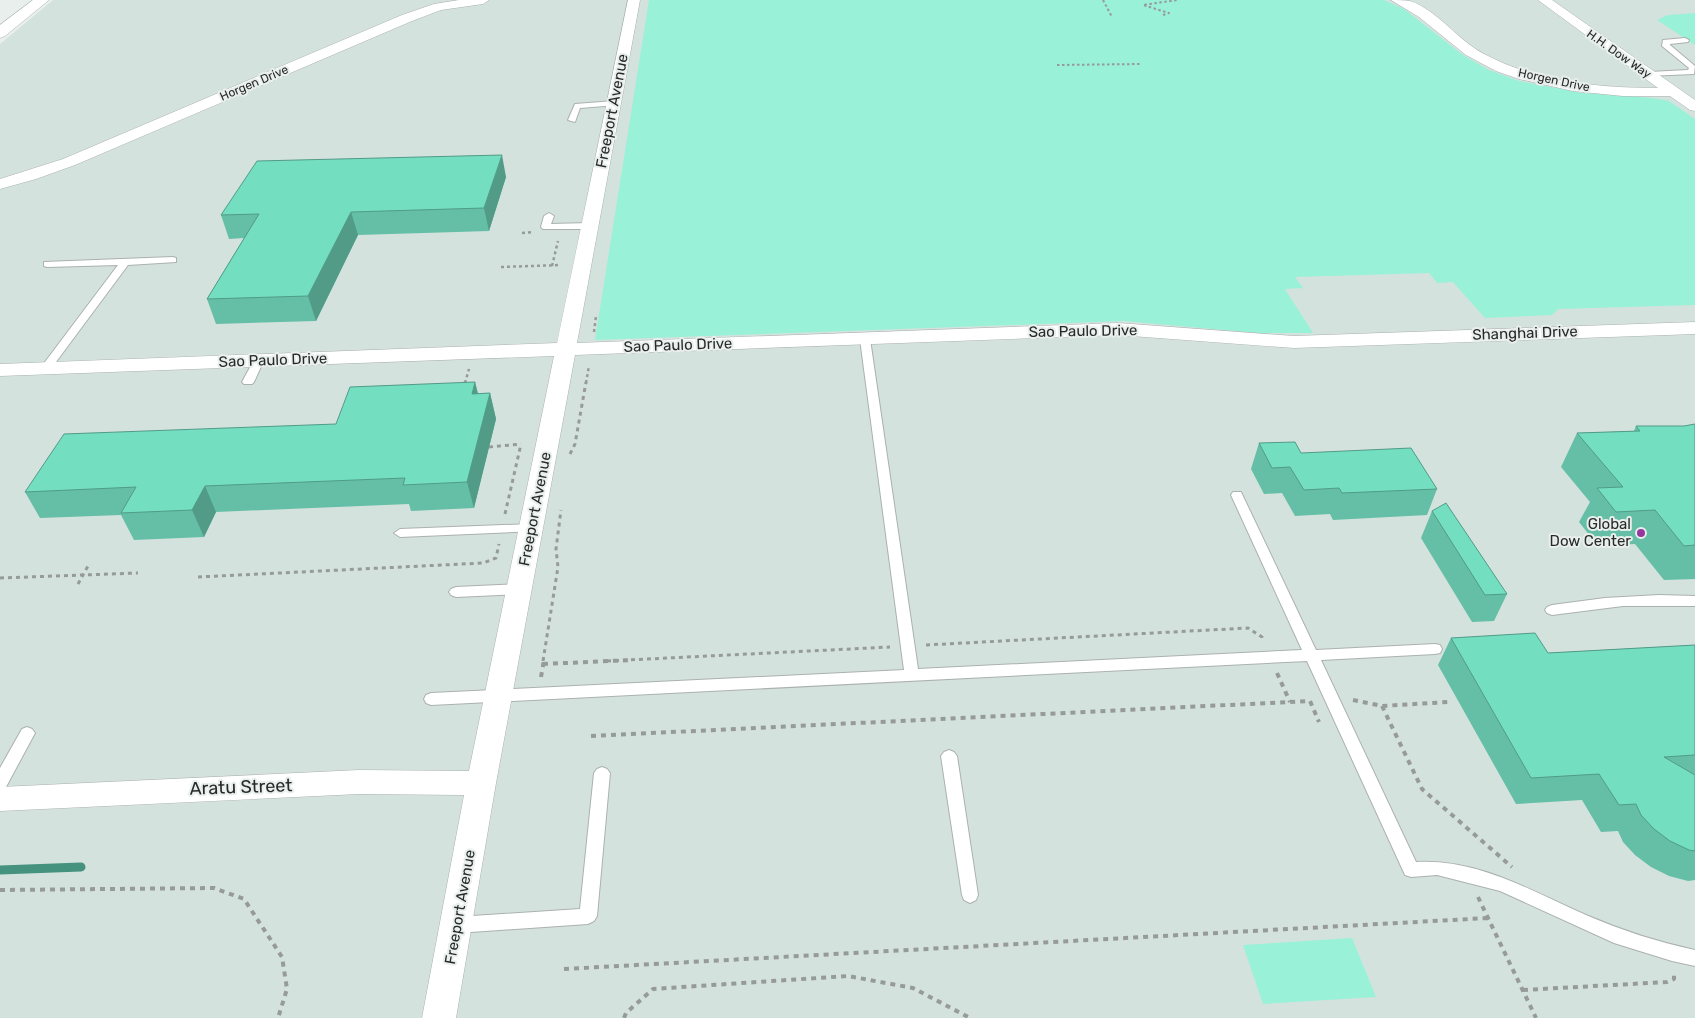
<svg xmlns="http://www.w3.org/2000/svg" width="1695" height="1018" viewBox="0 0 1695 1018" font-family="Rubik,sans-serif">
<rect width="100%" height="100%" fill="#e8efec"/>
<!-- built -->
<path fill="#d4e2dd" d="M53,0h1642v1018h-1695v-974z"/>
<!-- green -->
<path fill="#99f1d7" d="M649,0h735l20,9 59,46 26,15 30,11 64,12 70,5 16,3 26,18v186l-137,4 -6,6 -67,3 -32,-36 -16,1 -8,-10 -134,4 8,11 -18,1 28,44h-56l-133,-12 -529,19z
M1695,13v32l-38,-25 11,-5z
M1352,938l24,59 -113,7 -20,-59z"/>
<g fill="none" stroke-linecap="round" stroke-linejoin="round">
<!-- stream -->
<path stroke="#45927e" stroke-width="9" d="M0,870l81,-3"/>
<!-- lane casing -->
<g stroke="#abb1af" stroke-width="2">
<path id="lane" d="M1685,38l4,2 -1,2 -18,2v1l25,21 -1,8 -48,2 -1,-2 4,-2 39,-2 1,-2 -27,-22 1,-6z
M614,101l4,2 -1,2 -37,3 -5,14 -7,-2 7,-16z
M549,213l5,3 -3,8 38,-1 5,3 -5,3h-46l-2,-2 3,-11z
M173,257l3,1v4l-48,3 -78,105h-8l-1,-2 1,-2 76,-101 -71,2 -3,-1v-4z
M865,336l5,3 48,330 384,-19 -71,-155 2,-3h8l75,158 119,-6 5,1 2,4 -2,4 -5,1 -114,6 95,202c61,-4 115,29 170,53 35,15 71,27 109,35v16l-23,-5 -58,-18 -114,-52 -63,-16 -26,2 -6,-2 -98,-214 -876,44 -5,-2 -2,-4 2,-4 5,-2 473,-23 -44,-331z
M259,357l5,3 -10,22 -2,2h-8l-2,-2 12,-22z
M532,524l6,4 -2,3 -136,6 -6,-4 6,-4z
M520,584l5,2 2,3 -2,3 -5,2 -64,3 -5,-2 -2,-3 2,-3 5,-2z
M1659,595l36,1v10h-72l-71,9 -5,-2 -2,-3 2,-3 5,-2 53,-7z
M27,727l5,2 3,4 -29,54 -6,1v-20l22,-39z
M949,750l5,2 3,4 21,139 -2,5 -6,3 -6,-3 -2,-5 -21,-139 3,-4z
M602,767l5,2 3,4 -13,143 -3,5 -6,3 -131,9 -6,-2 -3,-6 3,-6 6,-2 123,-8 14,-136 3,-4z"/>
</g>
<!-- street casing -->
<g stroke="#abb1af" stroke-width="1">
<path id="street" d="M459,0h30l-6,4 -42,6 -29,11 -337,144 -39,14 -36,10v-10l63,-20 339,-144 32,-11z
M628,0h12l-63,343 541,-20 176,13 401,-14v12l-401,14 -176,-13 -543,20 -79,428 -40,235h-34l42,-223 -105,-1 -359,17v-24l359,-17 110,1 85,-415 -554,20v-12l557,-21z
M1391,0c6,0 13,0 19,1 29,10 47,39 74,53 53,28 115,34 174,34l-120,-88h14l143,100v11l-5,-1 -20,-14h-47l-50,-5 -54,-12 -23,-8 -30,-16 -47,-38z"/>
</g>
<!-- secondary casing -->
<g stroke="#abb1af" stroke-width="1">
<path id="secondary" d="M33,0h16l-44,36 -5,2v-13z"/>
</g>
<!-- path-far3 -->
<path stroke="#969b99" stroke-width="2" stroke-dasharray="2.5 2.5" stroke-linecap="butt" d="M1103,0l9,17
M1163,15l6,-2 -26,-8 34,-5
M1057,65l84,-1"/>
<!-- path-far2 -->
<path stroke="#969b99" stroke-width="2.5" stroke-dasharray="3 3" stroke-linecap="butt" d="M522,233l12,-1
M552,266l6,-25
M501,267l60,-2
M594,332l2,-16
M465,383l4,-14
M586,383l3,-17"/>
<!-- path-far1 -->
<path stroke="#969b99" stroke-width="3" stroke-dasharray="4 4" stroke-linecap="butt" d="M464,385l1,-3
M489,447l32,-3
M570,454l5,-10 11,-62
M505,514l16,-70
M198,577l285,-14 13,-5 3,-14
M0,578l138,-5
M78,584l10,-18
M926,645l322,-17 14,9 1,3
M543,661l15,-94 -2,-18 5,-39
M607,661l283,-14"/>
<!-- path -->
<path stroke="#969b99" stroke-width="4" stroke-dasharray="5 5" stroke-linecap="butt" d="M543,664l89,-4
M1277,673l13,29
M541,677l3,-17
M1353,700l29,6 66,-4
M1382,706l40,83 90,78
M591,736l719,-35 9,21
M0,890l214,-2 30,11 38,58 5,32 -9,29
M1478,897l58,121
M564,969l924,-51
M1523,990l144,-8 7,-3v-7
M624,1018l2,-5 27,-24 195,-13 65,12 57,30"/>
<!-- lane -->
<use href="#lane" fill="#fff" fill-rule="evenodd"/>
<!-- street -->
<use href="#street" fill="#fff" fill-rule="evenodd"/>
<!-- secondary -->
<use href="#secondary" fill="#fff" fill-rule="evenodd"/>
</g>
<!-- wall -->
<path fill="#64bfa6" d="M506,177l-17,54 -131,4 -42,86 -100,3 -9,-25 37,-61 -15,1 -8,-24z
M475,382l3,11h12l6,26 -22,89 -63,3 -2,-7 -193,8 -12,25 -70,3 -13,-25 -81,3 -15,-26 311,-68z
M1695,424v155l-31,1 -29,-36 -37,2 -19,-24 11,-20 -29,-35 16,-34 57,-2 2,-5h48z
M1259,443l42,10 136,36 -10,26 -94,5 -3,-6 -35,2 -13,-23 -18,1 -13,-25z
M1432,511l75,83 -13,27 -22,1 -51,-84z
M1451,638l97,15 147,-8v235l-7,1 -19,-5 -18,-9 -16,-12 -12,-13 -5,-11 -17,1 -19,-32 -66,4 -78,-139z"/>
<!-- shaded-wall -->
<path fill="#519b87" d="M502,155l4,22 -17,54 -5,-23z
M351,212l7,23 -42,86 -8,-25z
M475,382l6,25 -9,-13z
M490,393l6,26 -22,89 -7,-26z
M205,486l11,26 -12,25 -12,-27z"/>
<!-- building -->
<path fill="#74dec1" stroke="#519b87" d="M502,155l-18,53 -133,4 -43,84 -101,3 52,-85 -38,1 36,-54z
M475,382l-3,12 18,-1 -23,89 -64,3 2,-7 -200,8 -13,24 -71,3 15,-26 -111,5 39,-58 272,-10 14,-37z
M1695,424v121l-11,1 -29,-36 -39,2 -19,-24 26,-1 -46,-54 63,-2 -4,-5h48z
M1295,442l6,11 110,-5 26,41 -95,4 -3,-5 -35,2 -14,-23 -18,1 -13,-25z
M1446,503l61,91 -22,1 -53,-84z
M1535,633l13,20 147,-8v110l-31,2 31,18v76l-6,-1 -19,-9 -16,-12 -13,-14 -5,-11 -17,1 -20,-31 -68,4 -80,-140z"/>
<!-- markers -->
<circle fill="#9637a0" stroke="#e8efec" stroke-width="2" cx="1641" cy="533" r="5"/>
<g text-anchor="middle" stroke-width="4" stroke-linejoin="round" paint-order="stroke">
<!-- far-street labels -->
<g font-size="12" fill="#282a29" stroke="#e8efec">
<text transform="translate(1619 54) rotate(35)" y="4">H.H. Dow Way</text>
<text transform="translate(1554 80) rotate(12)" y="4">Horgen Drive</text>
<text transform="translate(254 83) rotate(-23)" y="4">Horgen Drive</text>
</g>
<!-- street labels -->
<g font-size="15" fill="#282a29" stroke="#e8efec">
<text transform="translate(612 111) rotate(-79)" y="5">Freeport Avenue</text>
<text transform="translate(1083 331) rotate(-1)" y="5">Sao Paulo Drive</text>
<text transform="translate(1525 333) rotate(-2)" y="5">Shanghai Drive</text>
<text transform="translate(678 345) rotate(-2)" y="5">Sao Paulo Drive</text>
<text transform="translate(273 360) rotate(-2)" y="5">Sao Paulo Drive</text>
<text transform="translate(535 509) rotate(-79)" y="5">Freeport Avenue</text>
<text transform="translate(460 907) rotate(-80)" y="5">Freeport Avenue</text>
</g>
<!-- poi labels -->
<g font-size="15" fill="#282a29" stroke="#e8efec" text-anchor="end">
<text x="1631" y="529">Global<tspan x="1631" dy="17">Dow Center</tspan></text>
</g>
<!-- near-street labels -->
<g font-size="18" fill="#282a29" stroke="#e8efec">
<text transform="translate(241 787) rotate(-2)" y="6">Aratu Street</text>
</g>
</g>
</svg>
